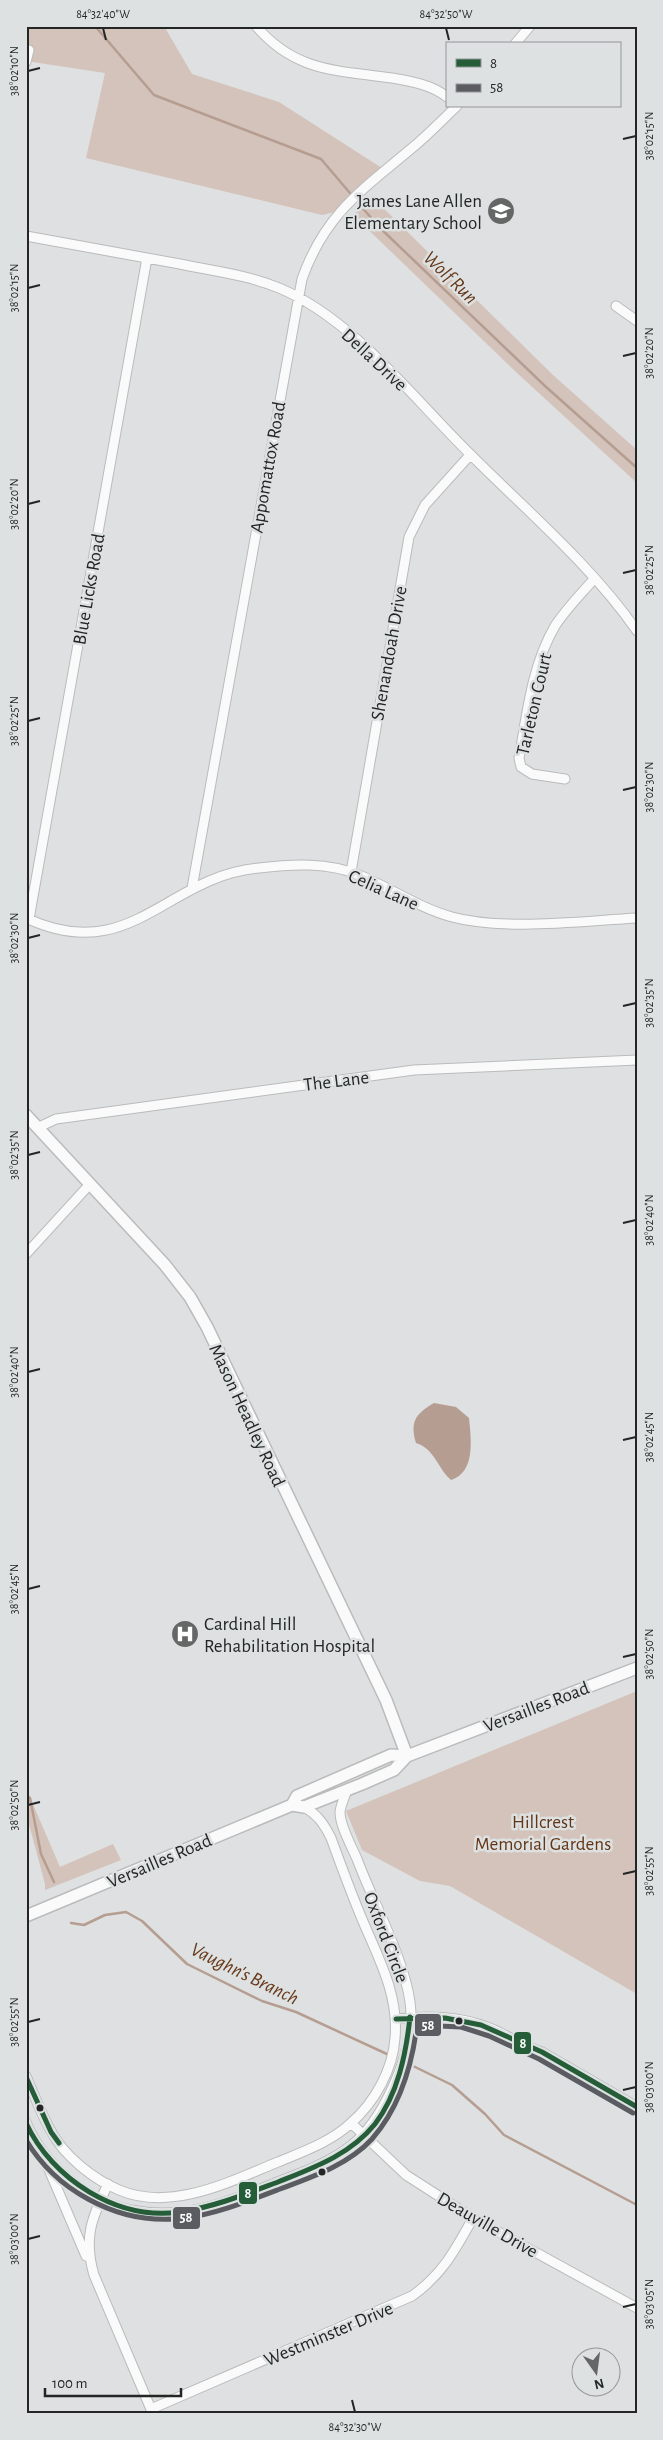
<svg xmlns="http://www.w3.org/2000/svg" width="663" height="2440" viewBox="0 0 663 2440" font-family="'Alegreya Sans',sans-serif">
<rect width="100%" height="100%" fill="#dee0e1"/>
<!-- green -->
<path fill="#d4c3ba" d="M26,26h138l28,48 87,28 106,68 -46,41 -17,4 -236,-57 19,-85 -79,-12z
M372,197l181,178 84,75v33l-120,-110 -164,-158z
M637,1691v303l-187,-108 -30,-5 -58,-31 -16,-39z
M26,1788l34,79 53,-23 8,16 -76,30v-6l-19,-71z"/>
<!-- water -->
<path fill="#b59e91" d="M434,1403l22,4 13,11c2,21 7,54 -18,62 -13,-11 -16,-31 -35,-37 -6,-21 -1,-29 18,-40z"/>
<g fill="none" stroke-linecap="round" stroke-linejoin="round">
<!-- stream -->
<path stroke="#b59e91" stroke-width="2.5" d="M95,26l59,69 167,64 57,67 167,160 92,82
M26,1795l4,3 11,56 13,28
M71,1923l13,2 21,-10 21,-3 16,9 45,43 75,37 34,11 93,43
M411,2065l41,20 33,29 19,21 133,70"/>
<!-- minor casing -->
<g stroke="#babbbc" stroke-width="11">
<path id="minor" d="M256,26c39,46 80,44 136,52 19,3 40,7 55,19
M515,44l15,-18
M26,62l3,-12
M26,236c51,9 103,19 154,28 33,7 68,11 99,24 73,30 135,111 191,166 57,57 121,111 167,177
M616,306l21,15
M565,779l-33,-5 -11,-7 -2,-9c8,-44 13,-93 36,-132 11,-17 26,-32 39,-47
M351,872l58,-335 16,-32 45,-50
M192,888l110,-609c23,-65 60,-89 110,-131 16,-13 30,-28 45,-42
M26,918c105,49 140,-42 233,-50 33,-4 69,-6 100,7 32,13 60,33 93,42 53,14 129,4 185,1
M29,919l118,-661
M39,1127l17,-8 22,-3 336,-46 223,-10
M26,1254l64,-70
M396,2019c32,-4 66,-3 96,10 17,7 32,18 50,23l95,55
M26,2076c8,18 15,38 25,55 13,25 42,48 68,59 52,22 110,-8 159,-28 24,-10 53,-20 73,-39 24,-21 42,-54 44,-85 4,-43 -17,-81 -33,-119 -11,-26 -21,-54 -31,-81 -7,-14 -13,-23 -27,-31
M26,2122c18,43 60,79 105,88 61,12 107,-13 162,-34 57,-22 79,-40 103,-96 10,-24 18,-51 14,-78 -6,-44 -37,-100 -53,-143 -6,-14 -17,-33 -17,-47 1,-8 5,-16 7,-22
M351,2123l55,52 67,43 164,90
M44,2158l42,98
M108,2184c-16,34 -25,53 -14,91l59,139
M151,2409l261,-113c31,-22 43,-46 61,-78"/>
</g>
<!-- major casing -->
<g stroke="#babbbc" stroke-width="14">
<path id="major" d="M26,1115l139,150 25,32 17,30 179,373 21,56
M292,1805l5,-9 94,-41 16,1 230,-88
M26,1916l266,-111 12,2 58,-23 32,-14 13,-14"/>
</g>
<!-- minor -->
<use href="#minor" stroke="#fafafa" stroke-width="9"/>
<!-- major -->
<use href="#major" stroke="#fafafa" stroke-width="11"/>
<!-- bus-1 casing -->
<g stroke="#dde1e2" stroke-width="9">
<path id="bus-1" d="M396,2019l49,-1 36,7 61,27 95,55
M26,2077l25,55 8,11
M26,2123c26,56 91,98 154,89 34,-5 66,-18 98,-30 35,-14 72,-27 97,-58 23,-30 31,-70 35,-107"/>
</g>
<!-- bus-2 casing -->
<g stroke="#dde1e2" stroke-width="9">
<path id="bus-2" d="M26,2140c15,25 36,45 62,59 69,38 124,16 192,-10 32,-12 68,-24 92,-50 28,-32 40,-73 45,-114l44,2 28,9 50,23 94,54"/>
</g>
<!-- bus-1 -->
<use href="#bus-1" stroke="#255d39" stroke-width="5"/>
<!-- bus-2 -->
<use href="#bus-2" stroke="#5a5c61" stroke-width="5"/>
</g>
<!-- ticks -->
<path fill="none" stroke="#242626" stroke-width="2" d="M103,28l3,12M446,28l3,12M28,71l12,-3M623,139l13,-3M28,288l12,-3M623,356l13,-3M28,504l12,-3M623,573l13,-3M28,721l12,-3M623,790l13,-3M28,938l12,-3M623,1006l13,-3M28,1155l12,-3M623,1223l13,-3M28,1372l12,-3M623,1440l13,-3M28,1589l12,-3M623,1657l13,-3M28,1805l12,-3M623,1874l13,-3M28,2022l12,-3M623,2090l13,-3M28,2239l12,-3M623,2307l13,-3M352,2400l3,12"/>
<!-- icons -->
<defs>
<g id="school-disc" transform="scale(1.4375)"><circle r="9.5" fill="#656767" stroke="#dde1e2"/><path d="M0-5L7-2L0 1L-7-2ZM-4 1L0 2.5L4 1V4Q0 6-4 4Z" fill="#fff"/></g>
<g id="hospital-disc" transform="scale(1.4375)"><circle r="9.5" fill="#656767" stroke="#dde1e2"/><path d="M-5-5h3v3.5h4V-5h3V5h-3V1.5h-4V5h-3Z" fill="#fff"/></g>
</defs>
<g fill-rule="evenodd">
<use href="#school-disc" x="501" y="211"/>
<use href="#hospital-disc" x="185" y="1634"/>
</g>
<!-- markers -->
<g fill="#242626" stroke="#dde1e2" stroke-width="2">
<circle cx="459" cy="2021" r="4.5"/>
<circle cx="40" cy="2108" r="4.5"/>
<circle cx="322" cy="2172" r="4.5"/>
</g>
<g text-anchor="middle" stroke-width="5" stroke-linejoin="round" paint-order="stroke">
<!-- poi labels -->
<g font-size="19" fill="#242626" stroke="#dde1e2" text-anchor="end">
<text x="482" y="207">James Lane Allen<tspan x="482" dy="22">Elementary School</tspan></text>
<text x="204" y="1630" text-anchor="start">Cardinal Hill<tspan x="204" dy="22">Rehabilitation Hospital</tspan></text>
</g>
<!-- street labels -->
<g font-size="19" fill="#242626" stroke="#dde1e2">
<text transform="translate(375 359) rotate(43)" y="7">Della Drive</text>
<text transform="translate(267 467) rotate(-80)" y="7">Appomattox Road</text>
<text transform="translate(88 589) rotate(-80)" y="7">Blue Licks Road</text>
<text transform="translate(388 653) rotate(-80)" y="7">Shenandoah Drive</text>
<text transform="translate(533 704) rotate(-77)" y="7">Tarleton Court</text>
<text transform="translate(384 889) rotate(24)" y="7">Celia Lane</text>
<text transform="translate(336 1080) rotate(-7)" y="7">The Lane</text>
<text transform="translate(248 1415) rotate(65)" y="7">Mason Headley Road</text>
<text transform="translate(536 1706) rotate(-21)" y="7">Versailles Road</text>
<text transform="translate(159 1860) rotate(-23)" y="7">Versailles Road</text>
<text transform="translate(387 1937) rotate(69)" y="7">Oxford Circle</text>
<text transform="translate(488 2224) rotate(30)" y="7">Deauville Drive</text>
<text transform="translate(328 2333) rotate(-23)" y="7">Westminster Drive</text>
</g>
<!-- park labels -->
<g font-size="19" fill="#643515" stroke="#dde1e2">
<text x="543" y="1828">Hillcrest<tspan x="543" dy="22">Memorial Gardens</tspan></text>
</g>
<!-- water labels -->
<g font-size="20" font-style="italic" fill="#673718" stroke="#dde1e2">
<text transform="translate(451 277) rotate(44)" y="7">Wolf Run</text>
<text transform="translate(245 1973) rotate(26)" y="7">Vaughn's Branch</text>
</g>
</g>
<g stroke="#dde1e2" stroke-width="2">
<rect x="414" y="2013" width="28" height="24" rx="5" fill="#5a5c61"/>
<rect x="513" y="2031" width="19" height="24" rx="5" fill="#255d39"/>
<rect x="238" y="2181" width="20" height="24" rx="5" fill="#255d39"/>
<rect x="172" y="2206" width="29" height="24" rx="5" fill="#5a5c61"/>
</g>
<g font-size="14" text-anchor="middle" font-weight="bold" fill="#fff">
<text x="428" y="2030">58</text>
<text x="523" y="2048">8</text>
<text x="248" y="2198">8</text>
<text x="186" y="2222">58</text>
</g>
<!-- border -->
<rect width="663" height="2440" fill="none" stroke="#dde1e2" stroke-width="55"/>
<!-- legend -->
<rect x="446" y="42" width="175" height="65" fill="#dde1e2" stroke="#939697"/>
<rect x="456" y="59" width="25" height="8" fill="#255d39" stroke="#939697"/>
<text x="490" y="68" font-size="15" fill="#242626">8</text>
<rect x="456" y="84" width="25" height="8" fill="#5a5c61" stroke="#939697"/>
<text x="490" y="92" font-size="15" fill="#242626">58</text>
<!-- north arrow -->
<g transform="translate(596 2372) rotate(166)"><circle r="24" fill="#dde1e2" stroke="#939697"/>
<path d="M0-4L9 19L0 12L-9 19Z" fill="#656767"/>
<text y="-8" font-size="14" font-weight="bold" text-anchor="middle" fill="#242626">N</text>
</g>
<!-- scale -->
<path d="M45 2388v8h136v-8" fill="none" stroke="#242626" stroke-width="2.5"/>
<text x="52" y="2388" font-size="15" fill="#242626" stroke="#dde1e2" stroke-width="4" paint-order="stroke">100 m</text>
<rect x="28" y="28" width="608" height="2384" fill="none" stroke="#242626" stroke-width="2"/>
<g font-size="12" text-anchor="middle" fill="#242626">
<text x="103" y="18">84°32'40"W</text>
<text x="446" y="18">84°32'50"W</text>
<text transform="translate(14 71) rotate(-90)" y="4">38°02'10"N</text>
<text transform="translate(649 136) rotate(-90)" y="4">38°02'15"N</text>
<text transform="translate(14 288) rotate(-90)" y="4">38°02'15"N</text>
<text transform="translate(649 353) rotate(-90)" y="4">38°02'20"N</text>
<text transform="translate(14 504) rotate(-90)" y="4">38°02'20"N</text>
<text transform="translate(649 570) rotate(-90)" y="4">38°02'25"N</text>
<text transform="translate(14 721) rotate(-90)" y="4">38°02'25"N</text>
<text transform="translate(649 787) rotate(-90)" y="4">38°02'30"N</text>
<text transform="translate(14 938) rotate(-90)" y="4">38°02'30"N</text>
<text transform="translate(649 1003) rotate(-90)" y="4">38°02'35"N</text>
<text transform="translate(14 1155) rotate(-90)" y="4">38°02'35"N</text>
<text transform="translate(649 1220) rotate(-90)" y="4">38°02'40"N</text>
<text transform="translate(14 1372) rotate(-90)" y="4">38°02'40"N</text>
<text transform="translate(649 1437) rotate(-90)" y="4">38°02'45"N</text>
<text transform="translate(14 1589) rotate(-90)" y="4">38°02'45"N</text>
<text transform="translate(649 1654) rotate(-90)" y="4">38°02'50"N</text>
<text transform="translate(14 1805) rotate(-90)" y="4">38°02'50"N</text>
<text transform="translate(649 1871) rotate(-90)" y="4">38°02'55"N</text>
<text transform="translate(14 2022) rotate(-90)" y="4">38°02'55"N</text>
<text transform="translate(649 2087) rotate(-90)" y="4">38°03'00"N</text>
<text transform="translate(14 2239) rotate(-90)" y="4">38°03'00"N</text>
<text transform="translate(649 2304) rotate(-90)" y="4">38°03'05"N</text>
<text x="355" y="2431">84°32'30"W</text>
</g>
</svg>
